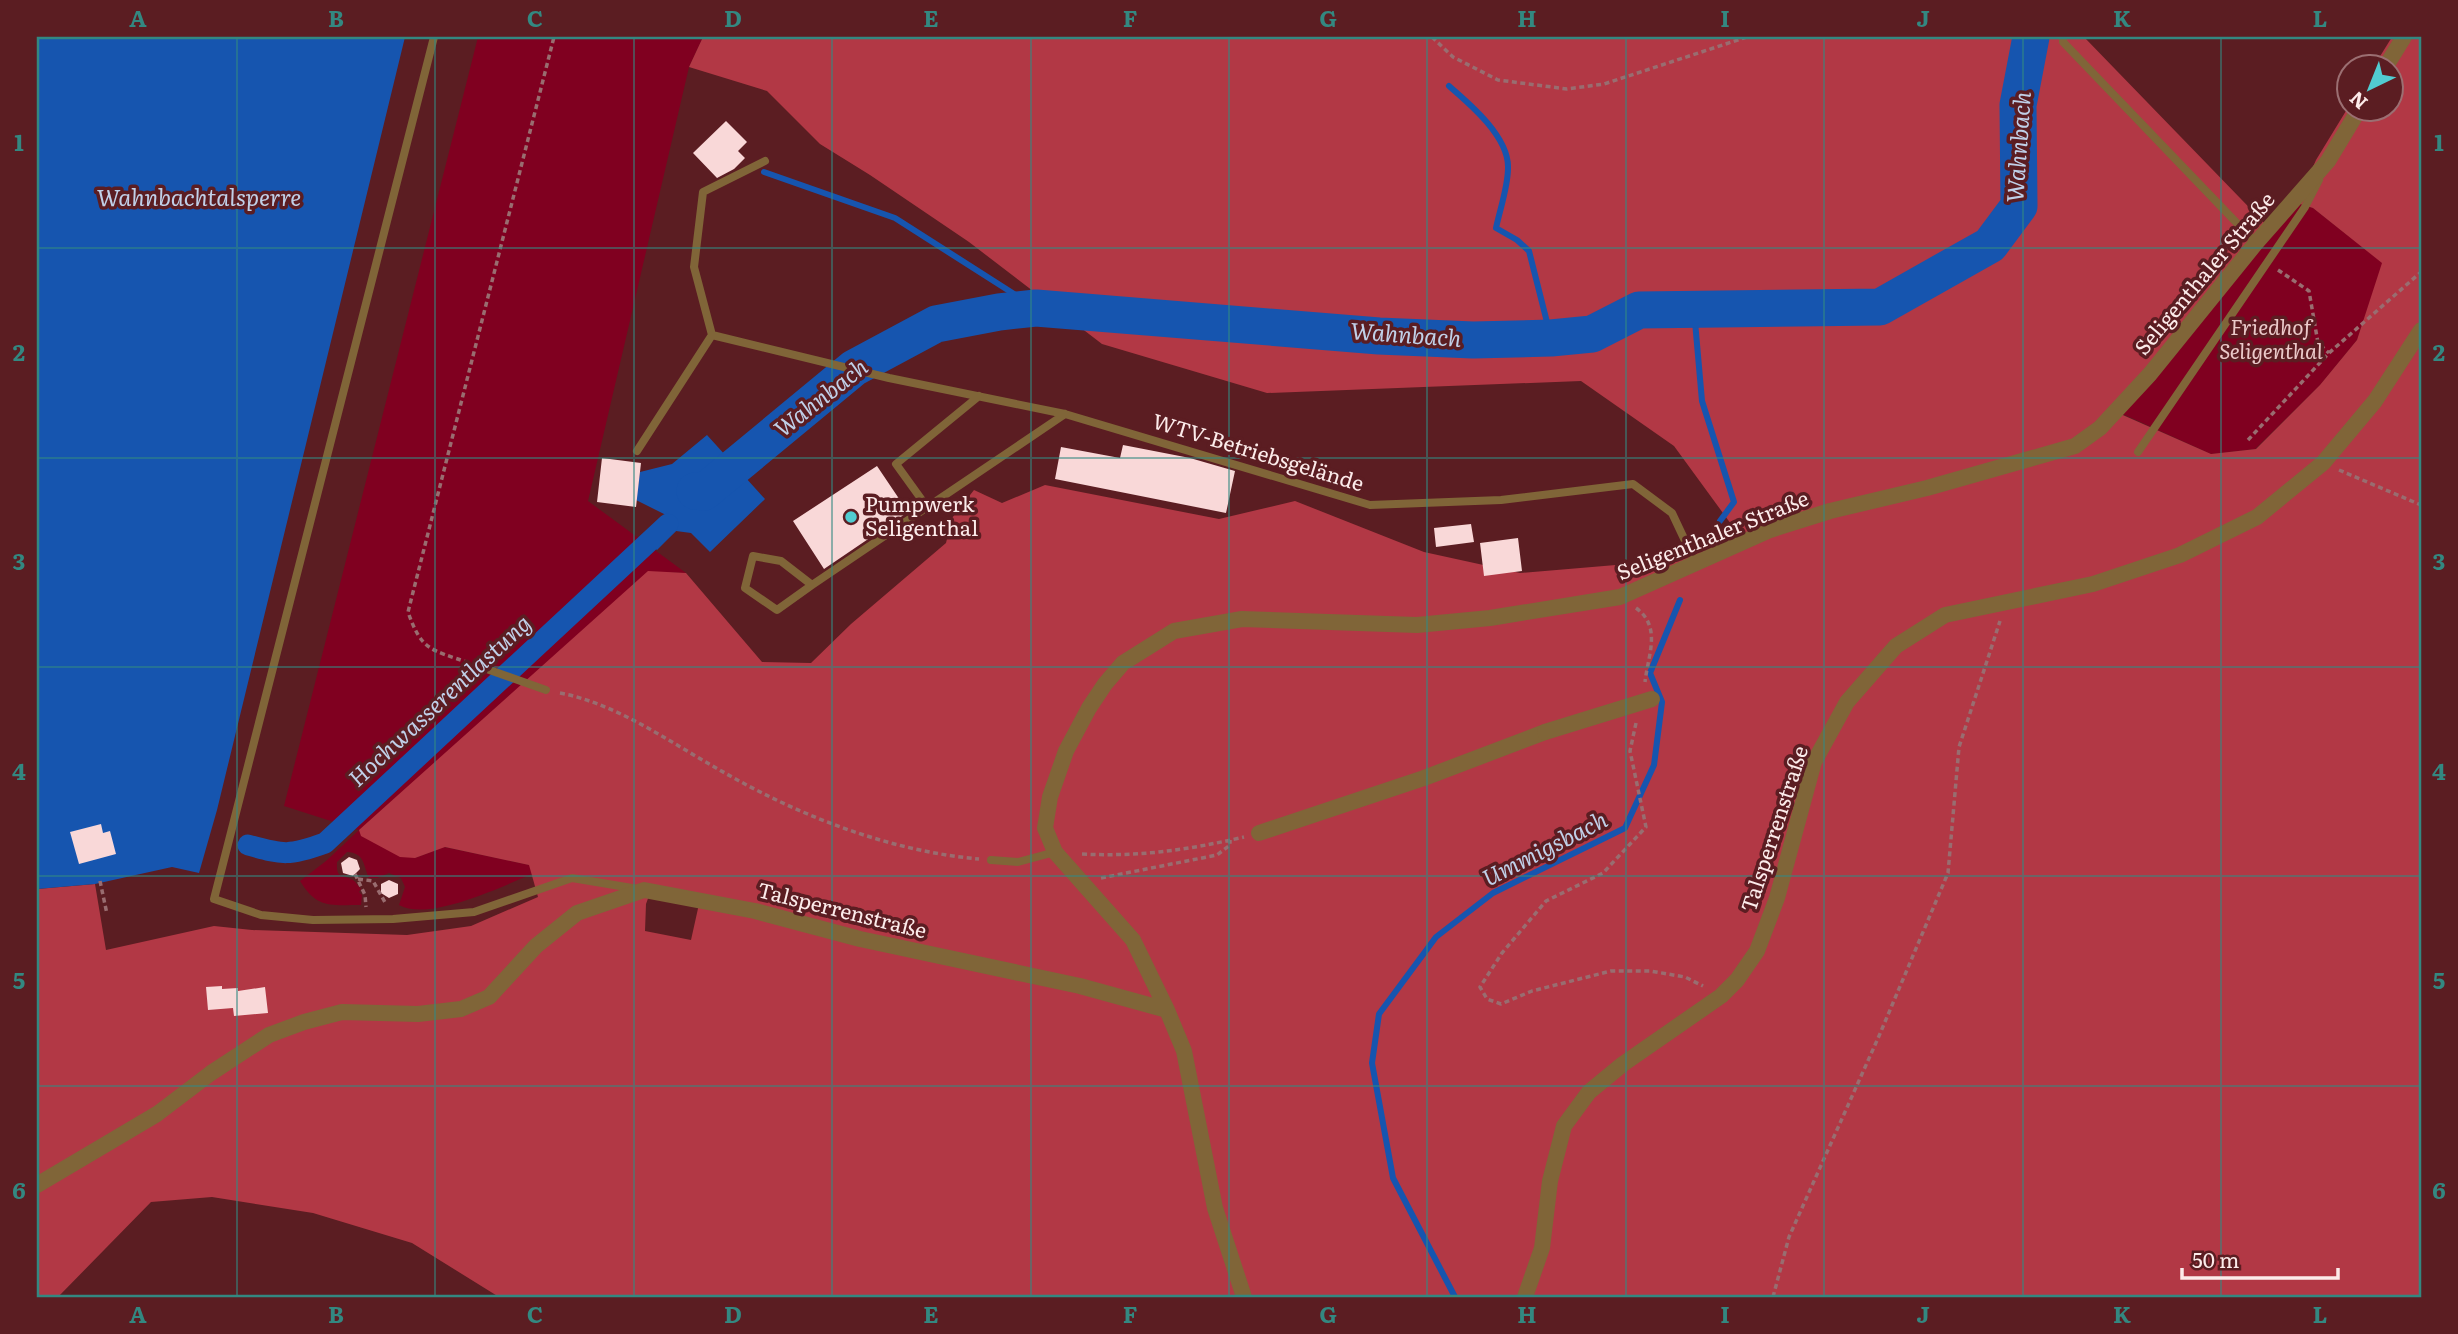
<svg xmlns="http://www.w3.org/2000/svg" width="2458" height="1334" viewBox="0 0 2458 1334" font-family="Literata,serif">
<rect width="100%" height="100%" fill="#5b1d22"/>
<!-- green -->
<path fill="#800020" d="M478,37h225l-14,30 -101,434 98,72 -38,-1 -233,286 29,-11 86,18 2,9c-29,12 -103,48 -133,31l6,-18 -4,-9 -12,-5 -12,5h-8c-6,-13 -4,-25 -22,-26l-10,10c-1,18 6,12 16,18 3,2 5,6 8,9l-2,3 3,3 -1,10c-30,0 -44,4 -61,-24l26,-20 33,-31 -75,-24z
M2297,203l16,5 70,55 -26,77 -37,45 -65,64 -44,5 -95,-43z"/>
<!-- forest -->
<path fill="#b23845" fill-rule="evenodd" d="M703,37h1381l188,194 -156,181 95,42 45,-5 64,-64 37,-45 25,-77 -69,-55 -16,-5 19,-43 33,-54 1,2h42v-42h-18l18,-29h29v1260h-1922l-87,-54 -99,-30 -101,-16 -61,5 -93,95h-21v-408l58,-5 11,66 108,-24 38,4 155,5 64,-9 67,-29 -9,-32 -84,-18 -30,11 -15,-1 -39,-21 -2,-6 289,-259 38,2 76,89 49,1 40,-39 95,-81 6,-25 22,-28 28,13 43,-18 174,34 76,-18 129,51 96,21 143,-12 76,-26 -65,-89 -93,-65 -314,12 -165,-49 -133,-102 -99,-67 -50,-31 -53,-53 -78,-24zM650,893l49,11 -8,36 -46,-9 1,-27z"/>
<!-- water -->
<path fill="#1655af" d="M37,37h368l-188,773 -18,63 -27,-6 -77,17 -58,5z
M707,435l58,64 -55,53 -19,-19 -15,-2 -19,19 -13,-13 22,-22 -30,-15 4,-28 32,-8z"/>
<g fill="none" stroke-linecap="round" stroke-linejoin="round">
<!-- stream -->
<path stroke="#1655af" stroke-width="6" d="M1449,86c21,18 60,51 59,82 0,19 -8,41 -12,60l21,12 12,11 22,87
M764,172l131,46 141,90
M1694,310l8,91 32,101 -14,19
M1455,1297l-62,-119 -21,-115 7,-49 57,-77 57,-44 132,-65 29,-63 8,-63 -12,-29 30,-73"/>
<!-- canal -->
<path stroke="#1655af" stroke-width="21" d="M248,845c36,10 41,11 77,-2l343,-319"/>
<!-- river -->
<path stroke="#1655af" stroke-width="37" d="M695,491l9,1 150,-124 82,-44 63,-12 37,-4 343,28 94,4 78,-2 41,-4 47,-24 241,-3 110,-62 29,-39 -1,-101 13,-68"/>
</g>
<!-- building -->
<path fill="#f9d8d8" d="M726,121l21,21 -9,9 7,7 -11,11 -17,9 -24,-25z
M1123,445l67,13 45,13 -9,42 -171,-34 6,-32 59,11z
M602,458l39,5 -5,44 -39,-5z
M877,466l31,46 -84,57 -31,-48z
M1471,524l3,18 -38,5 -2,-19z
M1518,538l4,33 -38,5 -4,-33z
M101,824l2,9 7,-2 6,23 -37,10 -9,-32z
M349,857l8,3 3,9 -7,7 -10,-3 -2,-10z
M389,880l9,4v10l-9,4 -8,-5v-9z
M222,986v3l16,-1v3l27,-4 3,26 -34,3 -1,-8 -25,2 -2,-23z"/>
<g fill="none" stroke-linecap="round" stroke-linejoin="round">
<!-- path -->
<path stroke="#996d70" stroke-width="3.5" stroke-dasharray="5 3.5" stroke-linecap="butt" d="M1432,37l21,20 45,23 69,9 37,-5 143,-47
M2278,270l31,21 9,52 11,10
M2248,440l81,-87 92,-81
M2339,470l82,35
M1636,608c26,19 12,47 9,74
M469,663c-38,-14 -47,-11 -61,-51l146,-575
M560,693c57,11 108,48 158,76 79,46 170,82 261,90
M1636,723l-6,28 16,76 -43,46 -57,28 -44,52 -22,34 7,12 14,5 31,-13 79,-20h39l35,6 18,9
M1082,854c57,3 106,-4 162,-17
M355,874l10,21 1,12
M1101,878l116,-23 13,-10v-5
M358,879l15,2 13,23
M100,881l7,33
M1773,1297l16,-60 90,-201 69,-163 11,-126 41,-126"/>
<!-- service -->
<path stroke="#806538" stroke-width="8" d="M434,37l-220,862 47,16 52,5 80,-1 81,-7 98,-34 66,11
M2063,37v5l193,201
M712,335l177,43 176,36 305,91 131,-5 132,-16 39,29 24,51
M637,451l75,-116 -18,-68 9,-75 62,-31
M2138,452l167,-245 14,-27
M927,507l-31,-43 83,-68
M812,585l-31,-24 -28,-5 -8,32 32,22 35,-25 253,-171
M481,667l65,23
M991,860l27,2 37,-10"/>
<!-- minor -->
<path stroke="#806538" stroke-width="16" d="M2386,66l18,-29
M1259,833l165,-55 121,-46
M37,1185l120,-71 54,-41 58,-38 35,-13 38,-10 76,2 43,-5 28,-12 47,-51 41,-33 67,-23 111,21 105,28 220,47 87,24
M1244,1297l-29,-89 -31,-157 -17,-41 -34,-70 -78,-88 -10,-24 5,-31 16,-46 23,-43 16,-24 18,-21 51,-32 68,-12 175,6 73,-7 130,-21 150,-67 60,-19 97,-23 148,-42 25,-18 50,-54 106,-131 72,-82 32,-53
M1525,1297l17,-49 8,-67 14,-55 25,-34 34,-28 98,-68 16,-16 20,-29 20,-53 37,-136 33,-60 49,-56 49,-31 148,-31 87,-29 77,-38 66,-54 52,-62 46,-71"/>
<!-- minor-bridge -->
<path stroke="#806538" stroke-width="16" d="M1545,732l107,-33"/>
</g>
<!-- grid -->
<path fill="none" stroke="#338881" stroke-width="2" stroke-opacity="0.55" d="M237,37v1260M435,37v1260M634,37v1260M832,37v1260M1031,37v1260M1229,37v1260M1427,37v1260M1626,37v1260M1824,37v1260M2023,37v1260M2221,37v1260M37,248h2384M37,458h2384M37,667h2384M37,876h2384M37,1086h2384"/>
<!-- markers -->
<circle fill="#51ccd1" stroke="#5b1d22" stroke-width="2.5" cx="851" cy="517" r="7"/>
<g text-anchor="middle" stroke-width="7" stroke-linejoin="round" paint-order="stroke">
<!-- street labels -->
<g font-size="21" fill="#fcebea" stroke="#5b1d22">
<text transform="translate(2205 274) rotate(-50)" y="7">Seligenthaler Straße</text>
<text transform="translate(1258 453) rotate(17)" y="7">WTV-Betriebsgelände</text>
<text transform="translate(1713 536) rotate(-22)" y="7">Seligenthaler Straße</text>
<text transform="translate(1775 829) rotate(-72)" y="7">Talsperrenstraße</text>
<text transform="translate(842 911) rotate(14)" y="7">Talsperrenstraße</text>
</g>
<!-- park labels -->
<g font-size="21" font-style="italic" fill="#ebcaca" stroke="#5b1d22">
<text x="2271" y="335">Friedhof<tspan x="2271" dy="24">Seligenthal</tspan></text>
</g>
<!-- poi labels -->
<g font-size="21" fill="#fcebea" stroke="#5b1d22" text-anchor="start">
<text x="865" y="512">Pumpwerk<tspan x="865" dy="24">Seligenthal</tspan></text>
</g>
<!-- water labels -->
<g font-size="23" font-style="italic" fill="#c0d0e8" stroke="#5b1d22">
<text transform="translate(2019 147) rotate(-86)" y="8">Wahnbach</text>
<text x="199" y="206">Wahnbachtalsperre</text>
<text transform="translate(1406 335) rotate(4)" y="8">Wahnbach</text>
<text transform="translate(821 398) rotate(-38)" y="8">Wahnbach</text>
<text transform="translate(440 701) rotate(-43)" y="8">Hochwasserentlastung</text>
<text transform="translate(1545 849) rotate(-27)" y="8">Ummigsbach</text>
</g>
</g>
<!-- border -->
<rect width="2458" height="1334" fill="none" stroke="#5b1d22" stroke-width="77"/>
<!-- north arrow -->
<g transform="translate(2370 88) rotate(223)"><circle r="33" fill="#5b1d22" stroke="#9b6f72" stroke-width="2"/>
<path d="M0-5L12 26L0 18L-12 26Z" fill="#51ccd1"/>
<text y="-10" font-size="19" font-weight="bold" text-anchor="middle" fill="#fcebea">N</text>
</g>
<!-- scale -->
<path d="M2182 1268v10h156v-10" fill="none" stroke="#fcebea" stroke-width="3.5"/>
<text x="2192" y="1268" font-size="21" fill="#fcebea" stroke="#5b1d22" stroke-width="5" paint-order="stroke">50 m</text>
<rect x="38" y="38" width="2382" height="1258" fill="none" stroke="#338881" stroke-width="2.5"/>
<g font-size="23" text-anchor="middle" font-weight="bold" fill="#338881">
<text x="138" y="27">A</text>
<text x="336" y="27">B</text>
<text x="535" y="27">C</text>
<text x="733" y="27">D</text>
<text x="931" y="27">E</text>
<text x="1130" y="27">F</text>
<text x="1328" y="27">G</text>
<text x="1527" y="27">H</text>
<text x="1725" y="27">I</text>
<text x="1923" y="27">J</text>
<text x="2122" y="27">K</text>
<text x="2320" y="27">L</text>
<text x="19" y="151">1</text>
<text x="2439" y="151">1</text>
<text x="19" y="361">2</text>
<text x="2439" y="361">2</text>
<text x="19" y="570">3</text>
<text x="2439" y="570">3</text>
<text x="19" y="780">4</text>
<text x="2439" y="780">4</text>
<text x="19" y="989">5</text>
<text x="2439" y="989">5</text>
<text x="19" y="1199">6</text>
<text x="2439" y="1199">6</text>
<text x="138" y="1323">A</text>
<text x="336" y="1323">B</text>
<text x="535" y="1323">C</text>
<text x="733" y="1323">D</text>
<text x="931" y="1323">E</text>
<text x="1130" y="1323">F</text>
<text x="1328" y="1323">G</text>
<text x="1527" y="1323">H</text>
<text x="1725" y="1323">I</text>
<text x="1923" y="1323">J</text>
<text x="2122" y="1323">K</text>
<text x="2320" y="1323">L</text>
</g>
</svg>
